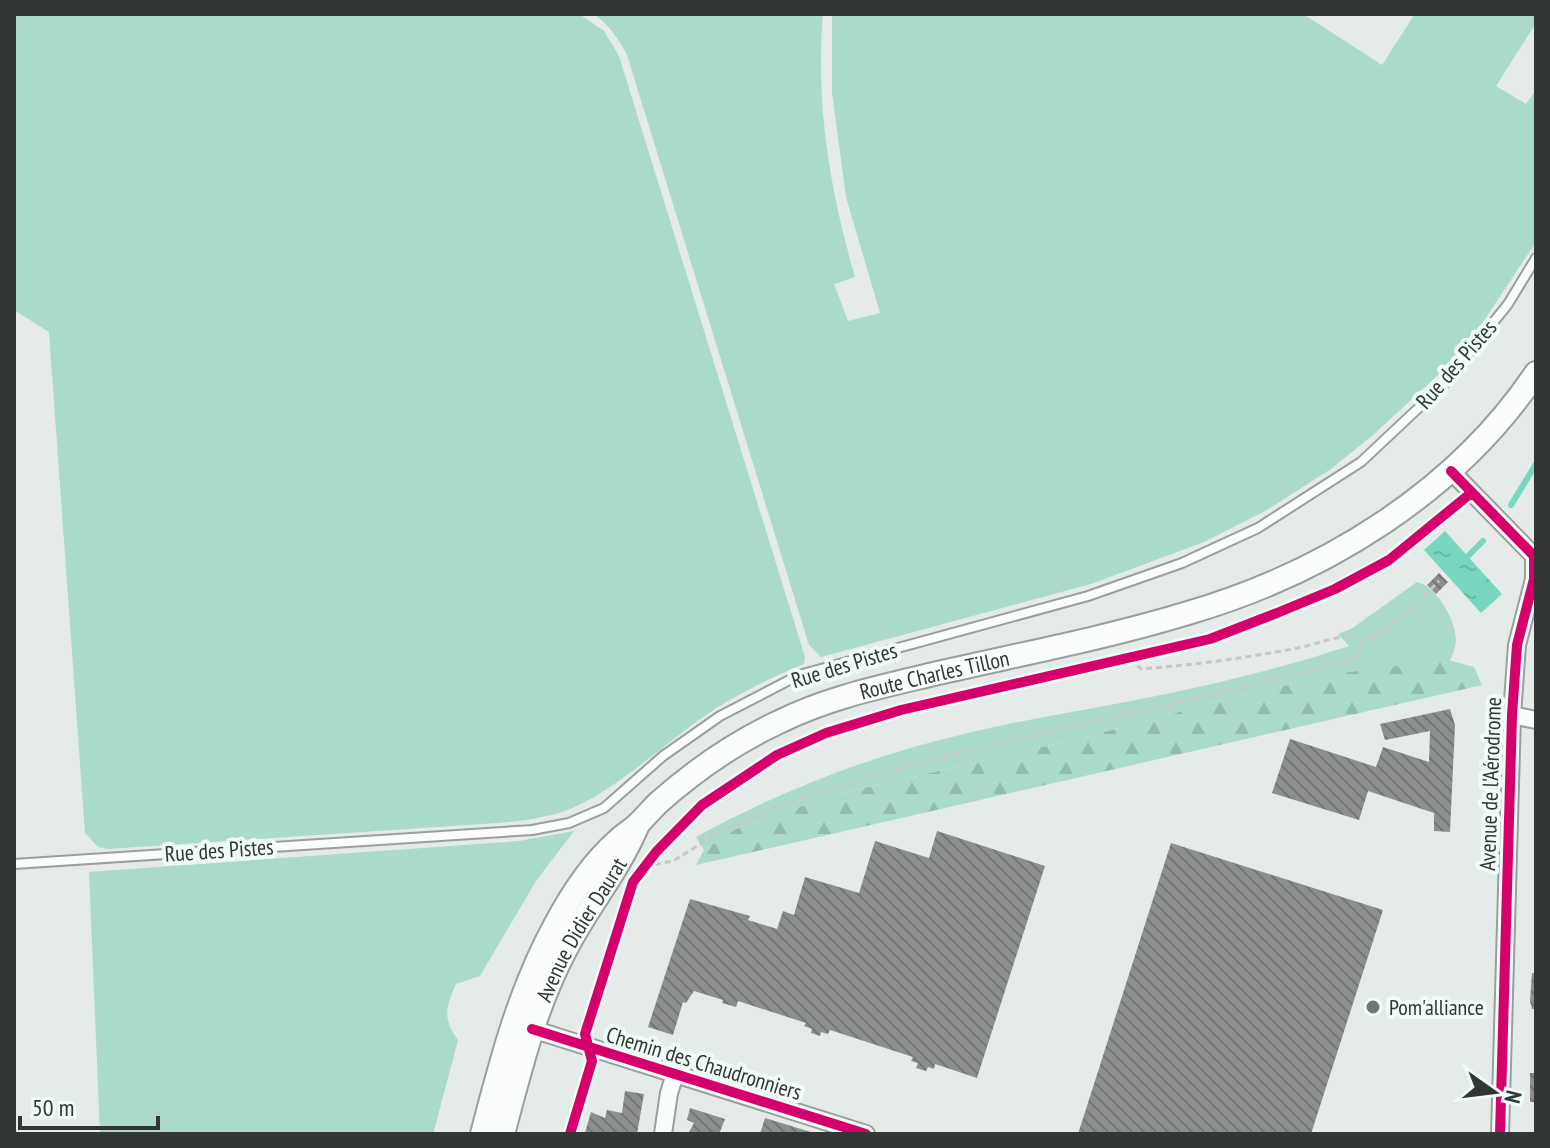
<svg xmlns="http://www.w3.org/2000/svg" width="1550" height="1148" viewBox="0 0 1550 1148" font-family="'PT Sans Narrow',sans-serif">
<defs>
<pattern id="forest-firs" width="22" height="20" patternUnits="userSpaceOnUse" patternTransform="scale(2)"><rect width="22" height="20" fill="#a9dacc"/><path d="M5 1l3.5 6h-7zM16 11l3.5 6h-7z" fill="#92bcb0"/></pattern>
<pattern id="water-ripples" width="26" height="14" patternUnits="userSpaceOnUse" patternTransform="scale(2)"><rect width="26" height="14" fill="#7ad7bf"/><path d="M2 4q2-2 4 0t4 0M15 11q2-2 4 0t4 0" fill="none" stroke="#6ab9a5"/></pattern>
<pattern id="building-back-hatch" width="6" height="6" patternUnits="userSpaceOnUse" patternTransform="scale(2)"><rect width="6" height="6" fill="#8d8f8e"/><path d="M-1 5l2 2M0 0l6 6M5-1l2 2" fill="none" stroke="#747675"/></pattern>
</defs>
<rect width="100%" height="100%" fill="#e4ebe8"/>
<!-- grass -->
<path fill="#a9dacc" d="M14,14h565l25,17 15,25 186,601 -1,7c-34,14 -67,30 -98,51 -42,29 -90,75 -136,94 -23,9 -49,12 -73,14l-389,26 -10,-2 -13,-14 -36,-501 -35,-22z
M593,14h230c-8,89 7,177 32,263l-21,7 14,37 32,-8 -34,-116 -14,-104v-79h471l79,51 33,-51h121v9l-40,63 30,18 10,-14v152l-51,77 -36,46 -76,70 -42,34 -64,41 -63,32 -70,26 -43,16 -270,73 -12,-12 -182,-590c-9,-17 -18,-31 -34,-41z
M1417,582c20,5 39,38 39,59 0,6 -4,14 -6,20l-100,11 -99,21 -166,44 -250,58 -99,34 -32,21 -8,-13c85,-47 177,-82 272,-104 66,-16 132,-25 198,-39 62,-13 123,-28 183,-48l-11,-12 13,-5z
M574,831l-38,50 -56,95 -24,8c-10,23 -14,34 2,56l-25,94h-333l-11,-262 430,-31z"/>
<!-- forest -->
<path fill="url(#forest-firs)" d="M1448,660l26,7 8,18 -786,180 8,-15 32,-21 99,-34 250,-58 166,-44 98,-21z"/>
<!-- water -->
<path fill="url(#water-ripples)" d="M1445,531l57,63 -21,19 -57,-63z"/>
<g fill="none" stroke-linecap="round" stroke-linejoin="round">
<!-- stream -->
<path stroke="#7ad7bf" stroke-width="6" d="M1511,505l25,-41
M1468,556l15,-15"/>
</g>
<!-- building -->
<path fill="url(#building-back-hatch)" d="M1439,573l9,9 -12,12 -9,-9z
M1450,709l5,16 -5,107 -16,-1v-18l-66,-22 -9,29 -87,-27 18,-54 86,28 7,-20 46,15 1,-31 -45,9 -5,-16z
M937,831l108,35 -68,212 -42,-14 -1,5 -6,-2 -2,4 -10,-3 2,-5 -7,-2 2,-4 -83,-27 -2,4 -7,-2 -1,4 -9,-3 1,-4 -8,-3 2,-3 -68,-22 -2,6 -14,-4 1,-3 -29,-9 -8,12 -3,-1 -10,33 -25,-8 42,-128 60,17 -2,4 29,9 6,-18 11,4 11,-38 54,16 16,-52 54,17z
M1171,843l212,67 -72,224h-233z
M1532,973h4v36h-4l-2,-8z
M1530,1073h6v29h-6z
M625,1091l19,3 -7,40 -52,-1 6,-21 14,6 2,-8 15,3z
M690,1108l35,11 -6,15 -30,-2 5,-9 -7,-3z
M765,1118l49,15 -1,1h-53z"/>
<g fill="none" stroke-linecap="round" stroke-linejoin="round">
<!-- lane casing -->
<g stroke="#9a9f9d" stroke-width="12">
<path id="lane" d="M14,864l518,-34 37,-7 35,-15 59,-52 57,-40 79,-41 289,-79 94,-33 76,-35 103,-66 83,-78 64,-80 28,-46"/>
</g>
<!-- street casing -->
<g stroke="#9a9f9d" stroke-width="20">
<path id="street" d="M1451,471l83,85v23l-17,66 -5,70 -12,419
M1512,715l24,5
M532,1029l334,105
M663,1134l6,-41 6,-19"/>
</g>
<!-- secondary casing -->
<g stroke="#9a9f9d" stroke-width="26">
<g id="secondary">
<path id="s1" d="M482,1134c19,-73 37,-143 73,-209 16,-30 37,-62 62,-84 7,-7 15,-11 22,-18 6,-6 12,-13 19,-20 35,-31 78,-61 121,-81 50,-25 105,-36 159,-49 83,-19 168,-35 250,-60 137,-40 268,-121 348,-240"/>
<path id="s2" d="M503,1134c17,-63 32,-127 63,-185 22,-42 52,-78 71,-122"/>
</g>
</g>
<!-- path -->
<path stroke="#c6c9c8" stroke-width="3" stroke-dasharray="6 4" stroke-linecap="butt" d="M1130,659l11,10c52,-4 105,-11 157,-21 18,-4 36,-11 55,-13l7,8c30,-9 57,-40 79,-62
M645,866l28,-5 50,-31 53,-23 47,-16 124,-35 345,-80 63,-17 5,-8v-8"/>
<!-- lane -->
<use href="#lane" stroke="#fbfcfc" stroke-width="8"/>
<!-- street -->
<use href="#street" stroke="#fbfcfc" stroke-width="16"/>
<!-- secondary -->
<use href="#secondary" stroke="#fbfcfc" stroke-width="22"/>
<!-- cycleway casing -->
<g stroke="#eefbf7" stroke-width="15">
<path id="cycleway" d="M1451,471l83,85v23l-17,66 -5,70 -12,419
M532,1029l334,105
M570,1134l22,-73 -7,-27 48,-152 23,-30 46,-47 75,-50 49,-22 75,-23 309,-71 67,-26 58,-24 54,-29 82,-67"/>
</g>
<!-- cycleway -->
<use href="#cycleway" stroke="#d6006c" stroke-width="10"/>
</g>
<!-- markers -->
<circle fill="#707674" stroke="#eefbf7" stroke-width="3" cx="1373" cy="1007" r="8"/>
<g text-anchor="middle" stroke-width="8" stroke-linejoin="round" paint-order="stroke">
<!-- street labels -->
<g font-size="22" fill="#323735" stroke="#eefbf7">
<text transform="translate(1456 364) rotate(-49)" y="8">Rue des Pistes</text>
<text transform="translate(844 665) rotate(-17)" y="8">Rue des Pistes</text>
<text dy="8" stroke="none"><textPath href="#s1" startOffset="692">Route Charles Tillon</textPath></text>
<text transform="translate(1490 784) rotate(-88)" y="8">Avenue de l'Aérodrome</text>
<text transform="translate(219 850) rotate(-4)" y="8">Rue des Pistes</text>
<text dy="8" stroke="none"><textPath href="#s2" startOffset="220">Avenue Didier Daurat</textPath></text>
<text transform="translate(704 1063) rotate(17)" y="8">Chemin des Chaudronniers</text>
</g>
<!-- poi labels -->
<g font-size="22" fill="#323735" stroke="#eefbf7" text-anchor="start">
<text x="1389" y="1015">Pom'alliance</text>
</g>
</g>
<!-- border -->
<rect width="1550" height="1148" fill="none" stroke="#323735" stroke-width="32"/>
<!-- north arrow -->
<g transform="translate(1494 1092) rotate(104)" stroke="#eefbf7" stroke-width="6" paint-order="stroke">
<path d="M0-6L14 30L0 20L-14 30Z" fill="#323735"/>
<text y="-12" font-size="22" font-weight="bold" text-anchor="middle" fill="#323735">N</text>
</g>
<!-- scale -->
<path d="M20 1116v12h138v-12" fill="none" stroke="#323735" stroke-width="4"/>
<text x="32" y="1116" font-size="24" fill="#323735" stroke="#eefbf7" stroke-width="6" paint-order="stroke">50 m</text>
</svg>
